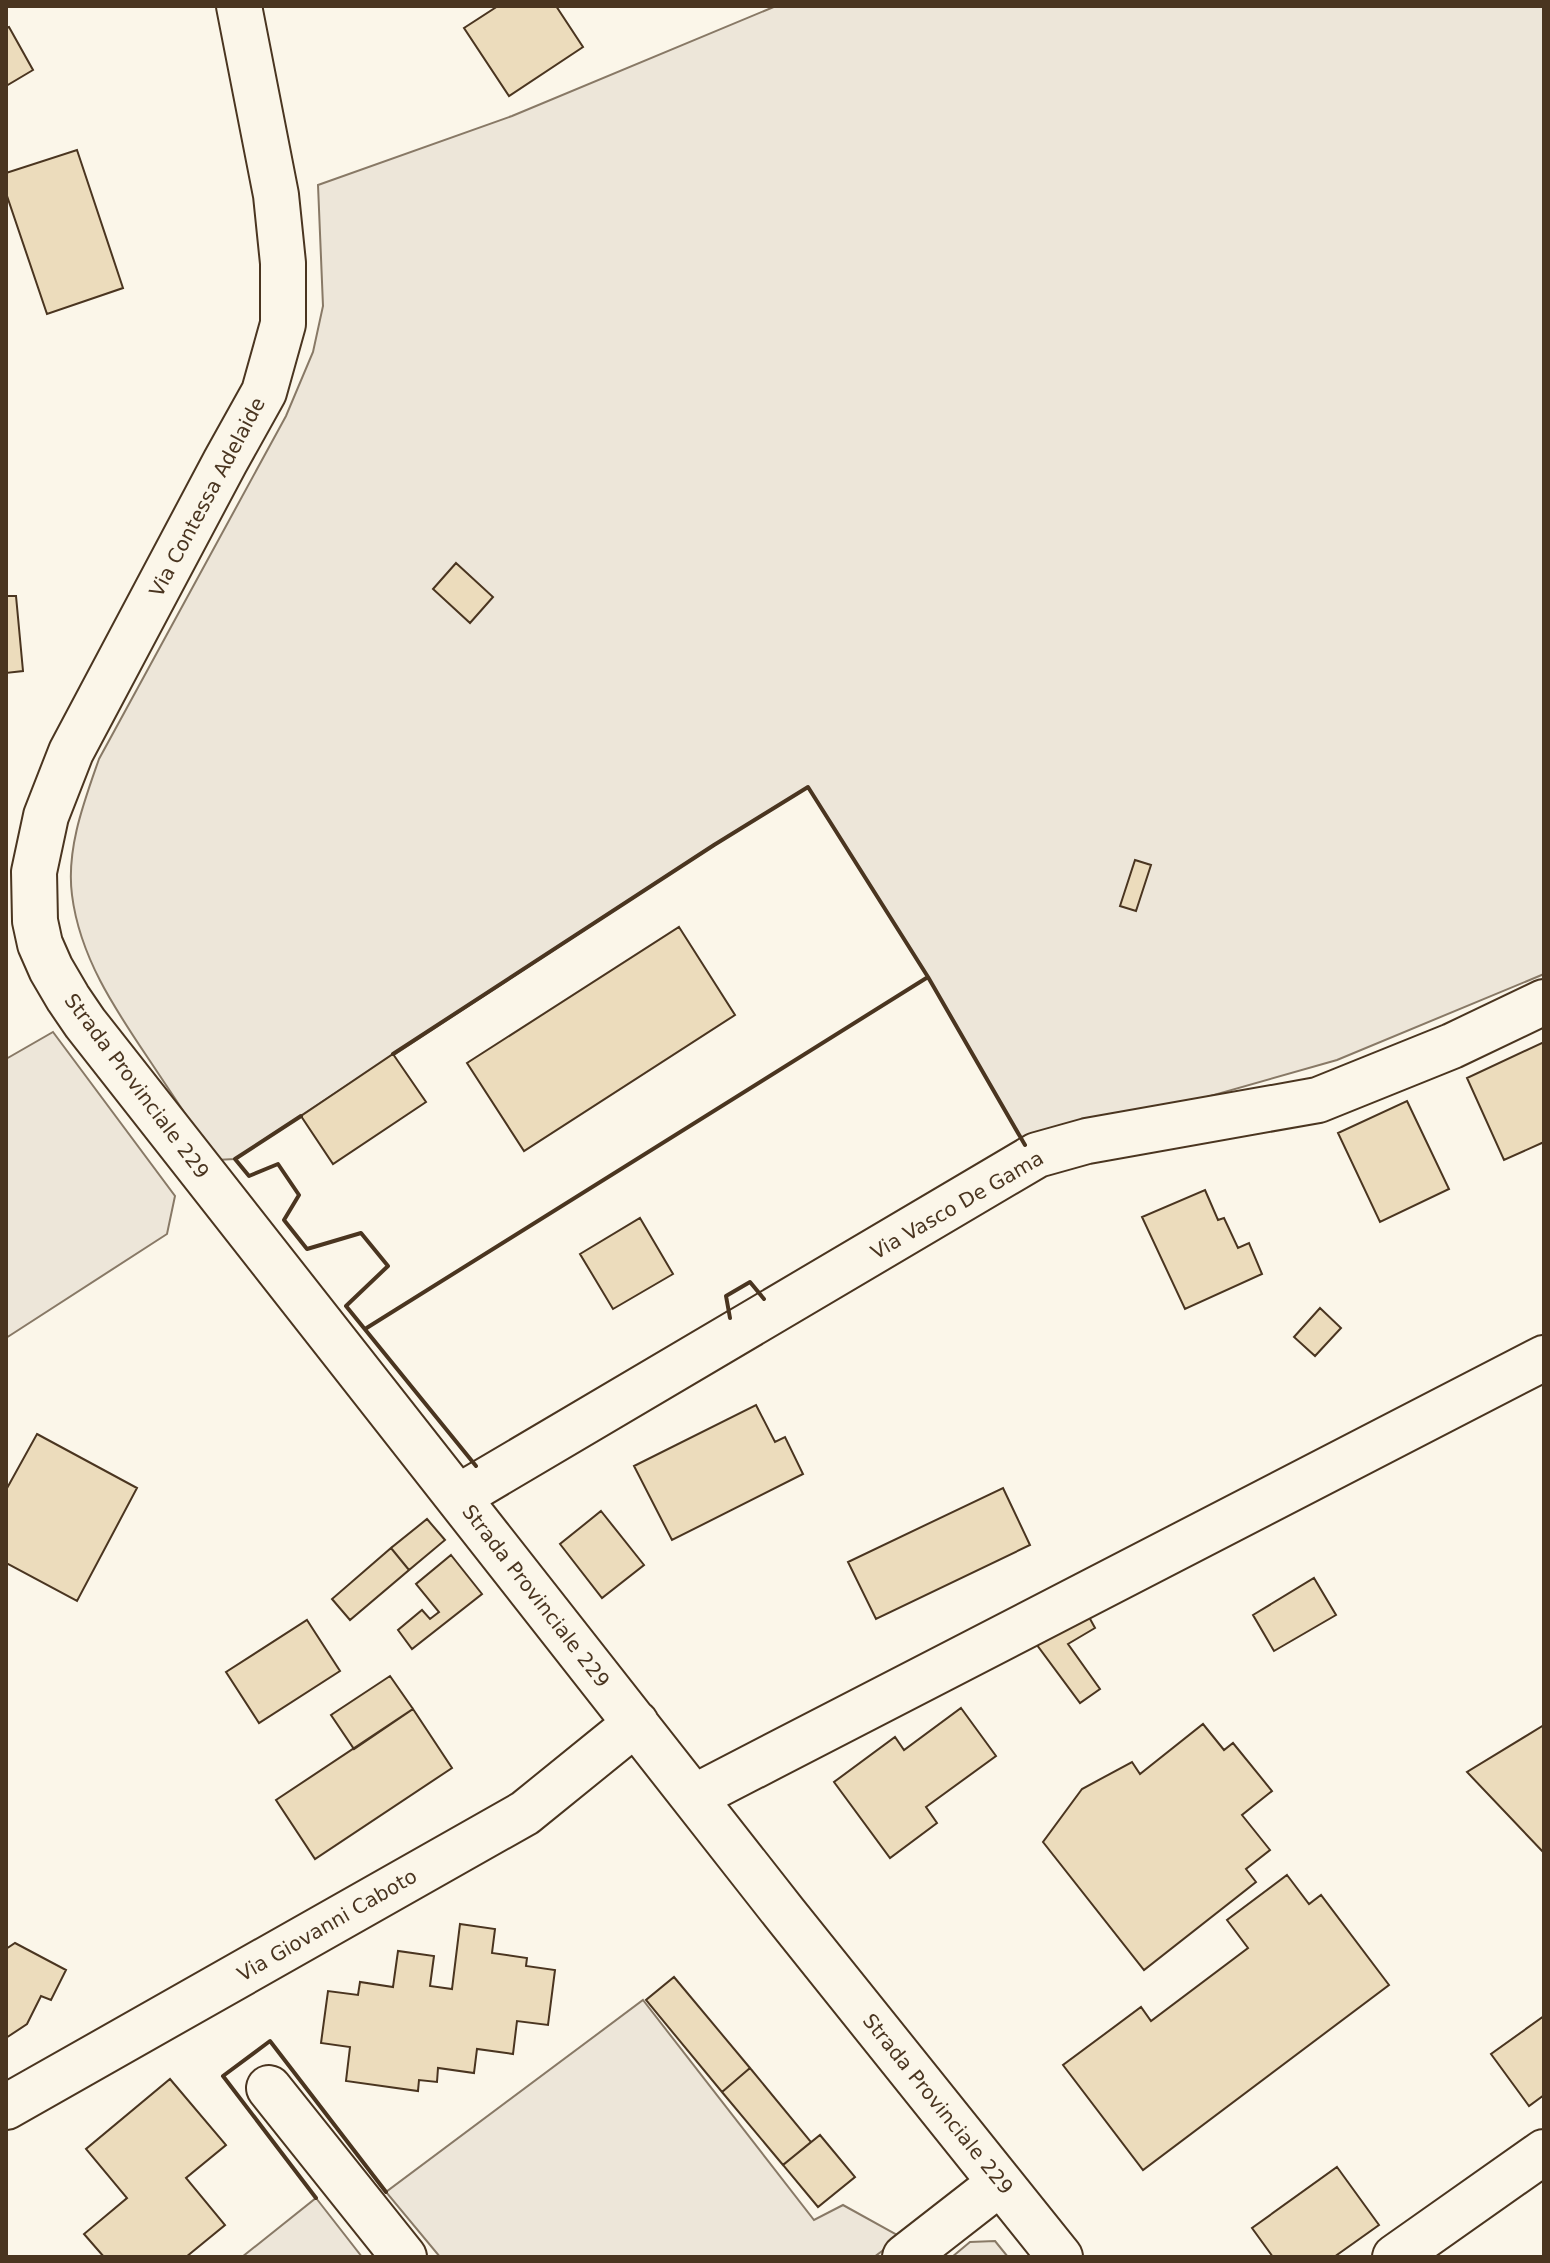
<svg xmlns="http://www.w3.org/2000/svg" width="1550" height="2263" viewBox="0 0 1550 2263" font-family="'DejaVu Sans',sans-serif">
<rect width="100%" height="100%" fill="#fbf6e9"/>
<!-- green -->
<path fill="#ede6d9" stroke="#887966" stroke-width="2" d="M776,6h768v968l-207,86 -310,88 -99,-171 -120,-190 -94,58 -479,314 -19,1c-21,-32 -43,-64 -64,-96 -35,-52 -72,-105 -80,-169 -6,-46 12,-93 27,-136l187,-343 27,-64 10,-46 -5,-121 194,-69z
M53,1032l122,164 -8,38 -161,104v-279z
M643,2000l171,220 29,-15 58,32 -27,20h-434l-54,-65z
M316,2198l46,59h-120z
M995,2241l13,16h-56l18,-15z"/>
<!-- building -->
<path fill="#ecdcbc" stroke="#4a3520" stroke-width="2" d="M498,6h58l27,41 -74,49 -45,-68z
M9,27l24,43 -27,16v-58z
M77,150l46,138 -76,26 -41,-121v-20z
M456,563l37,34 -23,26 -37,-34z
M6,596h10l7,75 -17,2z
M1135,860l16,5 -15,46 -16,-5z
M679,927l56,88 -211,136 -57,-88z
M1544,1042v100l-40,18 -37,-82z
M393,1054l33,48 -93,62 -32,-48z
M1407,1101l42,88 -69,33 -42,-89z
M1205,1190l13,30 6,-2 14,30 11,-5 13,31 -77,35 -43,-92z
M640,1218l33,56 -60,35 -33,-55z
M1320,1308l21,20 -26,28 -21,-19z
M756,1405l19,37 10,-5 18,37 -131,66 -38,-74z
M37,1434l100,54 -60,113 -71,-38v-73z
M1003,1488l27,57 -154,74 -28,-57z
M601,1511l43,54 -42,33 -42,-54z
M427,1519l18,21 -36,30 -18,-22z
M391,1548l18,22 -59,50 -18,-21z
M451,1555l31,39 -70,55 -14,-19 24,-20 8,9 9,-7 -23,-28z
M1314,1578l22,37 -62,36 -21,-36z
M1089,1617l6,11 -27,16 32,45 -20,14 -43,-58z
M307,1620l33,51 -81,52 -33,-51z
M390,1676l23,33 -59,40 -23,-34z
M961,1708l35,48 -70,51 11,16 -47,35 -56,-76 61,-45 9,13z
M413,1709l39,59 -137,91 -39,-59z
M1203,1724l21,26 9,-7 39,48 -30,24 28,35 -24,19 10,13 -112,88 -101,-128 39,-53 50,-27 8,12z
M1544,1725v128l-77,-81z
M1287,1875l22,29 12,-9 68,90 -246,185 -80,-105 78,-58 10,14 97,-73 -21,-28z
M460,1924l35,5 -3,24 35,5 -1,8 29,4 -7,55 -31,-4 -4,33 -36,-5 -3,24 -36,-5 -1,14 -18,-2 -1,11 -72,-10 4,-34 -29,-4 7,-52 30,4 2,-13 33,5 5,-36 36,5 -4,30 22,3z
M15,1943l51,27 -15,30 -10,-4 -14,28 -21,14v-89z
M674,1977l76,91 -28,24 -76,-92z
M1544,2016v79l-15,11 -38,-52z
M750,2068l61,74 -28,23 -61,-73z
M170,2079l56,66 -40,33 39,47 -39,32h-82l-20,-23 43,-36 -41,-49z
M820,2135l35,42 -37,30 -35,-42z
M1337,2167l42,58 -45,32h-61l-21,-29z"/>
<g fill="none" stroke-linecap="round" stroke-linejoin="round">
<!-- minor casing -->
<g stroke="#4a3520" stroke-width="48">
<path id="minor" d="M239,6l37,189 7,68v61l-19,68 -39,70 -154,290 -25,64 -12,56 1,49 5,23 11,25 17,29 17,25 700,891 275,343
M458,1497l579,-342 50,-14 231,-41 134,-54 92,-44
M694,1797l850,-439
M269,2088l135,169
M6,2107l519,-294 111,-90
M905,2257l95,-74
M1395,2257l149,-105"/>
</g>
<!-- minor -->
<use href="#minor" stroke="#fbf6e9" stroke-width="44"/>
<!-- wall -->
<path stroke="#4a3520" stroke-width="4" d="M393,1054l321,-209 94,-58 120,190 97,168
M301,1116l-66,43 14,17 29,-12 21,31 -15,25 23,29 54,-16 27,33 -42,40 130,160
M730,1318l-4,-22 24,-14 14,17
M365,1329l563,-352
M316,2198l-93,-122 47,-35 116,151"/>
</g>
<g text-anchor="middle" stroke-width="6" stroke-linejoin="round" paint-order="stroke">
<!-- street labels -->
<g font-size="20" fill="#4a3520" stroke="#fbf6e9">
<text transform="translate(207 497) rotate(-62)" y="7">Via Contessa Adelaide</text>
<text transform="translate(137 1086) rotate(53)" y="7">Strada Provinciale 229</text>
<text transform="translate(957 1205) rotate(-30)" y="7">Via Vasco De Gama</text>
<text transform="translate(536 1596) rotate(52)" y="7">Strada Provinciale 229</text>
<text transform="translate(327 1925) rotate(-30)" y="7">Via Giovanni Caboto</text>
<text transform="translate(938 2104) rotate(51)" y="7">Strada Provinciale 229</text>
</g>
</g>
<!-- border -->
<rect width="1550" height="2263" fill="none" stroke="#4a3520" stroke-width="16"/>
</svg>
